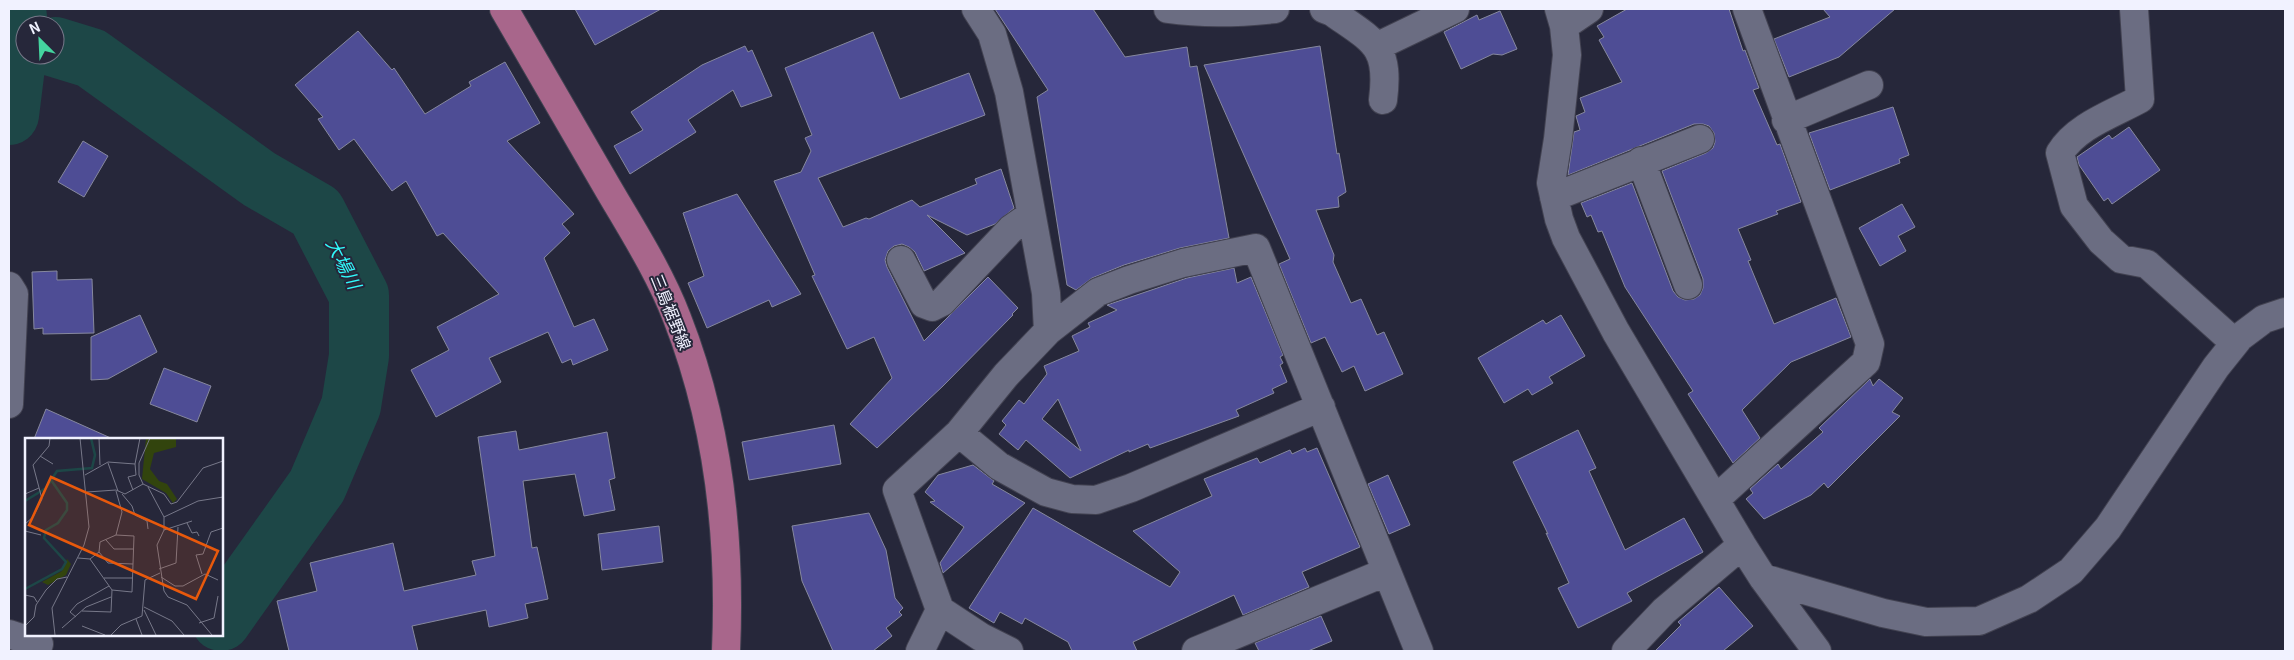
<svg xmlns="http://www.w3.org/2000/svg" width="2294" height="660" viewBox="0 0 2294 660" font-family="Georgia,'Noto Sans JP',serif">
<rect width="100%" height="100%" fill="#26273a"/>
<g fill="none" stroke-linecap="round" stroke-linejoin="round">
<!-- river -->
<path stroke="#1d4747" stroke-width="60" d="M55,47l36,11 168,121 57,33 43,83v61l-8,50 -34,80 -96,135
M9,115l10,-80 -3,-26"/>
</g>
<!-- building -->
<path fill="#4e4d95" stroke="#86889e" fill-rule="evenodd" d="M575,9h86l-66,36z
M995,9h98l32,48 62,-10 3,20 7,-1 32,172 -49,10 -56,17 -32,13 -16,12 -9,-5 -30,-188 11,-7z
M1627,9h102l14,42 2,-1 14,38 -6,2 24,55 3,-1 21,58 -25,9 2,3 -40,15 13,31 -3,1 26,63 62,-26 15,39 -60,25 -49,48 18,28 -27,25 -45,-69 5,-3 -68,-104 -23,-56 -4,1 -7,-17 -4,2 -6,-14 51,-20 41,108 5,6 7,3 9,-1 6,-4 3,-7v-9l-41,-108 44,-18 7,-5 2,-6 -1,-9 -5,-7 -6,-2h-9l-126,51 6,-43 6,-2 -4,-14 9,-4 -5,-14 42,-16 -23,-42 5,-3 -7,-11z
M1823,9h72l-56,48 -50,20 -15,-38 56,-22z
M1500,11l17,38 -15,6 -9,-1 -32,15 -17,-37 33,-17 2,5z
M358,31l34,39 2,-2 31,46 46,-28 -2,-4 36,-20 35,61 -33,18 67,73 -12,10 8,9 -26,25 30,69 20,-8 14,31 -35,15 -2,-6 -9,4 -14,-31 -59,26 12,24 -65,35 -25,-47 38,-20 -12,-23 62,-33 -56,-61 -6,3 -31,-55 -14,10 -38,-52 -15,11 -21,-31 5,-2 -28,-32z
M873,32l27,67 69,-26 16,42 -167,63 25,49 23,-9 3,1 43,-19 8,7 57,-23 -2,-5 26,-10 13,39 -19,16 -28,11 -40,-20 38,38 -41,18 -9,-19 -6,-5 -7,-3 -8,2 -6,5 -3,9 2,7 37,74 64,-64 30,31 -6,6 1,1 -70,71 -66,62 -27,-24 42,-46 -18,-41 -27,12 -35,-73 3,-1 -41,-94 27,-9 10,-21 -6,-13 7,-3 -27,-67z
M745,46l3,6 4,-2 20,46 -31,11 -8,-17 -45,30 8,12 -66,42 -16,-28 29,-16 -12,-18 71,-47z
M1320,46l17,108 2,-1 7,39 -8,5 1,10 -23,3 18,45 -1,7 18,41 10,-4 16,36 7,-3 19,42 -38,17 -11,-25 -12,6 -17,-35 -14,6 -32,-79 11,-5 -86,-194z
M1893,107l16,48 -10,4 1,4 -70,27 -21,-57z
M2129,127l31,43 -48,34 -4,-6 -4,3 -25,-36 -2,-8 32,-22 3,4z
M83,141l25,15 -24,41 -26,-15z
M737,194l64,100 -29,13 -3,-7 -62,28 -19,-45 16,-7 -21,-63z
M1902,204l13,23 -17,9 8,15 -26,15 -21,-38z
M1234,268l3,15 14,-6 32,78 -3,2 3,6 -3,2 7,17 -15,7 2,4 -38,17 3,6 -89,32 -2,-4 -19,8v-2l-59,28 -44,-38 -8,10 -19,-16 7,-9 -4,-4 17,-21 5,4 23,-30 -3,-8 35,-15 -7,-15 18,-9 -2,-4 29,-13 -10,-5 80,-27zM1058,399l23,52 -39,-32z
M57,271v9l35,-1 2,54 -51,1v-6l-9,1 -2,-57z
M140,315l17,37 -49,27 -17,1v-43z
M1561,315l24,41 -36,21 4,6 -21,12 -4,-6 -24,14 -26,-45 65,-38 3,4z
M164,368l47,18 -14,36 -47,-18z
M1870,379l3,7 6,-7 24,19 -11,14 8,4 -72,72 -4,-5 -13,12 -47,24 -18,-20 7,-6 -3,-4 28,-25 3,5 42,-37 -4,-4z
M46,409l67,30h-79z
M834,425l7,39 -92,16 -7,-38z
M1578,430l18,38 -7,3 36,79 59,-32 19,34 -76,41 5,8 -54,27 -20,-40 11,-5 -23,-50 2,1 -35,-72z
M516,431l3,19 88,-18 8,46 -6,2 6,30 -31,6 -9,-42 -52,7 9,67 5,-1 11,52 -23,5 3,14 -39,9 -3,-17 -74,16 6,25h-129l-12,-50 40,-10 -7,-28 83,-20 11,48 72,-16 -4,-14 23,-5 -17,-119z
M1305,448l2,4 10,-4 43,99 -58,25 7,15 -66,28 -9,-20 -101,47 4,9h-65l-4,-9 -43,-24 -3,6 -22,-12 -6,11 -25,-15 64,-100 137,79 10,-15 -47,-41 79,-35 -8,-17 53,-21 3,5 30,-13 2,4z
M973,465l21,16 -2,3 33,19 -82,70 -3,-10 24,-36 -34,-25 5,-1 -10,-9 13,-17z
M1388,475l22,50 -21,9 -21,-50z
M869,513l17,37 9,48 8,10 -4,4 3,3 -16,13 6,8 -19,15h-40l-31,-70 -10,-55z
M659,526l4,36 -61,8 -4,-36z
M1719,587l34,39 -30,25h-68l26,-26 -3,-3z
M1321,616l11,25 -24,10h-49l-4,-8z"/>
<g fill="none" stroke-linecap="round" stroke-linejoin="round">
<!-- street casing -->
<g stroke="#424251" stroke-width="30">
<path id="street" d="M976,9l16,25 17,58 37,201 2,38
M1168,9c35,5 71,4 107,0
M1324,9l8,3c41,29 58,33 51,88
M1559,9l5,17 3,29 -9,84 -7,44 8,36 7,19 50,94 126,213 21,33 54,73
M2134,9l6,90c-27,15 -64,27 -80,54l14,53 27,35 20,18 26,5 88,79
M1564,26l25,-17
M1378,46l77,-37
M1786,120l83,-35
M1641,161l47,124
M1554,197l146,-58
M901,260l23,44 8,3 10,-5 69,-73 20,-14
M9,286l5,8 -5,110
M959,433l40,33 47,26 26,7 24,1 35,-12 190,-81
M1716,499l150,-137 4,-18 -123,-335
M1763,578l120,35 43,9 53,-1 50,-22 42,-28 37,-43 108,-161 24,-30 24,-18 21,-7
M940,610l41,27 28,14
M9,634l30,10
M920,651l20,-41 -43,-120 62,-57 47,-58 42,-44 50,-39 31,-12 54,-17 73,-15 163,403
M1196,651l190,-79
M1626,651l38,-40 78,-66"/>
</g>
<!-- primary casing -->
<g stroke="#424251" stroke-width="30">
<path id="primary" d="M504,9c34,59 68,117 102,176 25,43 53,86 71,133 42,107 54,219 49,333"/>
</g>
<!-- street -->
<use href="#street" stroke="#6b6d82" stroke-width="28"/>
<!-- primary -->
<use href="#primary" stroke="#a8668b" stroke-width="28"/>
</g>
<g text-anchor="middle" stroke-width="4" stroke-linejoin="round" paint-order="stroke">
<!-- street labels -->
<g font-size="16" fill="#f1f2ff" stroke="#26273a">
<text transform="translate(671 312) rotate(68)" y="6">三島裾野線</text>
</g>
<!-- water labels -->
<g font-size="18" font-style="italic" fill="#31f9fb" stroke="#26273a">
<text transform="translate(343 264) rotate(63)" y="6">大場川</text>
</g>
</g>
<!-- overview -->
<g transform="translate(25 438)">
<rect width="198" height="198" fill="#26273a"/>
<path d="M121,0h30v9l-22,6 -4,16 9,12 8,3 10,15 -4,4 -7,-10 -24,-14zM42,121l4,5 -5,11 -18,10 -6,-3 20,-11z" fill="#32440d"/>
<path fill="none" stroke="#1d4747" stroke-width="2.5" d="M0,63l21,-13 11,-17 35,-3 3,-13 -4,-17M0,151l37,-20 4,-7 -22,-24 2,-8 12,-7 9,-13v-7l-16,-23"/>
<path fill="none" stroke="#777889" stroke-width="1" d="M74,0l1,27M125,0l-11,25v12l4,9 21,10 7,10 6,-2 26,-34 20,-7M15,18l13,8M83,25l10,28M110,26l5,-26M60,37l23,-13 27,2 1,11 -8,2 5,13M123,49l16,30v13l-7,15 7,46 4,6 19,8 25,30M62,54l29,-2 9,4 18,-10M0,56l14,-6M97,56l10,12 3,9 12,6 1,8M139,79l34,-16 25,-4M162,85l5,10 5,-1 2,4M0,86l8,-7 9,-18 -9,-34 16,-19 1,-8M139,92l28,-9M0,93l16,4M91,97l6,-23 -6,-21M81,102l8,9h20M74,114l9,11 25,1M53,120l12,1 9,-7 1,-10 16,-7 18,1 -2,56 -20,-2 -22,-31M134,131l17,-6 2,-36M177,136l-6,-19 7,-1 8,-22 12,-4M136,139l14,9h8l22,-12 13,6M79,140h29M0,157l9,2 3,5M119,169l28,14 12,14M119,172l12,25M57,173l29,1 1,-22M51,179l-6,-5 7,-8 32,-18M111,181l6,16M174,185l15,-5 4,-22M0,188l9,-9 2,-12 10,-15 11,-11 10,-2M57,188l23,9M37,190l24,-21 25,-10M30,197l-3,-27 32,-63 5,-18 -9,-89M86,197l10,-10 21,-9 3,-36 15,-7"/>
<path fill="#e8590c" fill-opacity="0.15" stroke="#e8590c" stroke-width="2.5" d="M26,39l167,74 -22,48 -167,-74z"/>
<rect width="198" height="198" fill="none" stroke="#f1f2ff" stroke-width="2.5"/>
</g>
<!-- border -->
<rect width="2294" height="660" fill="none" stroke="#f1f2ff" stroke-width="20"/>
<!-- north arrow -->
<g transform="translate(40 40) rotate(336)"><circle r="24" fill="#26273a" stroke="#777889"/>
<path d="M0-4L9 19L0 12L-9 19Z" fill="#44d49f"/>
<text y="-8" font-size="14" font-weight="bold" text-anchor="middle" fill="#f1f2ff">N</text>
</g>
</svg>
